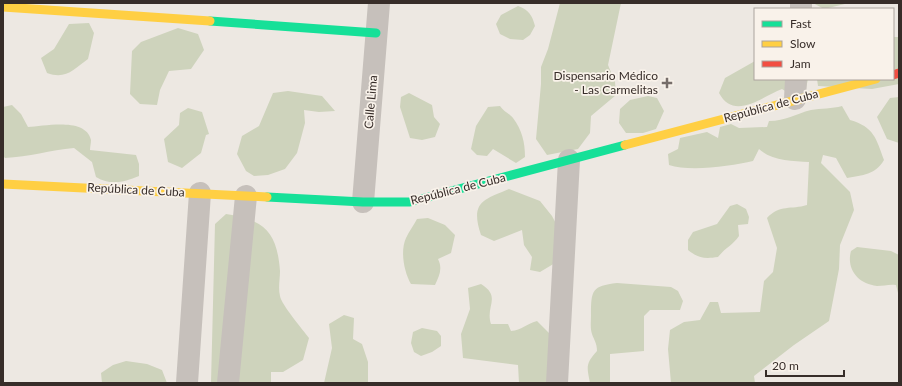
<svg xmlns="http://www.w3.org/2000/svg" width="902" height="386" viewBox="0 0 902 386" font-family="Lato,sans-serif">
<rect width="100%" height="100%" fill="#ede8e2"/>
<!-- green -->
<path fill="#ced3bc" d="M560,3h61l-13,62 7,17 1,13 -25,21 -1,17 -12,16 -31,6 -11,-16 5,-55v-17l7,-18z
M813,3h36l-25,6z
M518,6c11,4 14,9 17,20l-5,9 -7,5 -13,-1 -10,-5 -4,-10 5,-9z
M89,23l5,10 -6,26c-14,10 -22,21 -41,14l-6,-15 13,-9 15,-25z
M178,28l20,6 6,16 -13,19 -22,2 -9,19 -3,15 -17,-1 -10,-10 2,-43 9,-9z
M893,37h6v47l-27,5 -54,-3 -1,-7h76z
M755,61v18h53l-3,14 -15,1 -8,-5c-21,8 -48,32 -63,4l6,-15z
M288,91l34,5 13,15 -16,1 -15,-2 1,13 -8,30 -12,16 -17,6 -14,1 -8,-5 -9,-17 5,-18 17,-10 14,-33z
M409,93l23,12 2,12 6,7 -5,13 -13,3 -12,-2 -10,-31 1,-10z
M648,96l9,2 7,13 -8,18 -13,4h-17l-7,-10 1,-14 10,-9z
M899,97v46l-12,-4 -10,-22 13,-19z
M12,105l9,9 7,13c17,-1 58,-10 63,13 0,3 -1,7 -1,10l46,5 3,9v12c-15,6 -28,10 -43,1l-4,-15 -18,-14c-24,2 -45,9 -69,10l-2,-2v-49z
M500,106c3,5 10,8 13,12 9,12 12,24 12,39l-9,6 -23,-14 -6,7 -10,-1 -6,-6 5,-23 12,-19z
M842,106l8,14c24,7 26,18 34,40 -9,15 -21,15 -37,18l-11,-20 -13,-3 -2,8 29,29 4,18 -14,35 -1,24 -10,52 -35,24 -40,31 1,7h-84l-3,-34 2,-19 14,-8 16,-2 10,-18h8l3,11 39,-1 4,-31 9,-9 4,-24 -10,-30c13,-14 24,-8 40,-13l2,-43c-17,-1 -37,-1 -50,-13l-6,12c-21,5 -63,11 -84,4l-1,-11 10,-5 2,-11 27,-6 11,6 2,-11 11,-3 8,4 28,-1 2,-6c17,0 26,-7 42,-11 10,-2 21,-1 31,-4z
M188,108l14,4 7,22 -3,1 -5,18 -19,15 -14,-6 -4,-23 15,-14 1,-12z
M509,189l31,12 12,15 9,17 -6,30 -15,9 -10,-2 2,-13 -8,-12 -2,-15 -28,11 -13,-6c-11,-33 2,-35 28,-46z
M737,204l9,5 3,8 -1,7 -10,1 1,11c-6,9 -14,12 -21,21 -14,2 -20,1 -30,-7v-10l5,-8 24,-8 13,-18z
M226,214c39,6 51,18 54,57 0,8 -2,17 0,25 1,8 23,34 29,42l-6,22 -20,12h-12v11h-60l4,-159z
M428,218l17,7 10,10 -4,18 -13,6c5,10 1,17 -3,26l-24,-1c-7,-12 -11,-33 -5,-46 3,-7 8,-13 11,-19z
M857,247l34,4 8,4v42l-3,-12c-7,-1 -12,1 -19,1 -19,-2 -31,-17 -26,-35z
M617,283l54,4 7,4 5,10 -3,9h-30l-6,6v35l-34,3v29h-20c-3,-16 -5,-19 7,-32 0,-8 -3,-11 -5,-17 -2,-6 -1,-13 -1,-19 0,-25 1,-29 26,-32z
M481,284c21,13 4,22 10,40h17l3,7c11,-1 15,-7 26,-10l12,12 6,50h-36l-1,-18 -55,-7 -2,-24 9,-25 -2,-21z
M344,315l10,3 -1,21 9,5 6,18v21h-44l8,-35 -3,-24z
M422,328l15,3 4,5v10l-9,6 -11,4 -7,-4 -3,-9 2,-11z
M126,361l21,3 15,6 5,13h-65l-1,-10 12,-8z"/>
<g fill="none" stroke-linecap="round" stroke-linejoin="round">
<!-- street -->
<path stroke="#c6c0bb" stroke-width="22" d="M801,9v-6
M795,99l1,-20
M363,202l16,-199
M187,383l13,-190
M228,383l18,-187
M557,383l12,-223"/>
<!-- fast -->
<path stroke="#16e098" stroke-width="9" d="M210,21l166,12
M267,197l96,5h47l215,-57"/>
<!-- slow -->
<path stroke="#ffcf43" stroke-width="9" d="M3,7l207,14
M625,145l251,-66
M3,184l264,13"/>
<!-- jam -->
<path stroke="#f24e42" stroke-width="9" d="M893,75l6,-2"/>
</g>
<!-- markers -->
<path fill="#776e6a" stroke="#f9f2ea" stroke-width="1.5" d="M665 77h4v4h4v4h-4v4h-4v-4h-4v-4h4z"/>
<g text-anchor="middle" stroke-width="3.5" stroke-linejoin="round" paint-order="stroke">
<!-- poi labels -->
<g font-size="12" fill="#372d29" stroke="#f9f2ea" text-anchor="end">
<text x="658" y="80">Dispensario Médico<tspan x="658" dy="14">- Las Carmelitas</tspan></text>
</g>
<!-- street labels -->
<g font-size="12" fill="#372d29" stroke="#f9f2ea">
<text transform="translate(371 102) rotate(-85)" y="4">Calle Lima</text>
<text transform="translate(771 106) rotate(-15)" y="4">República de Cuba</text>
<text transform="translate(458 189) rotate(-14)" y="4">República de Cuba</text>
<text transform="translate(136 190) rotate(3)" y="4">República de Cuba</text>
</g>
</g>
<!-- border -->
<rect width="902" height="386" fill="none" stroke="#372d29" stroke-width="8"/>
<!-- legend -->
<rect x="754" y="8" width="140" height="72" fill="#f9f2ea" stroke="#aba39d"/>
<rect x="762" y="21" width="20" height="6" fill="#16e098" stroke="#aba39d"/>
<text x="790" y="28" font-size="12" fill="#372d29">Fast</text>
<rect x="762" y="41" width="20" height="6" fill="#ffcf43" stroke="#aba39d"/>
<text x="790" y="48" font-size="12" fill="#372d29">Slow</text>
<rect x="762" y="61" width="20" height="6" fill="#f24e42" stroke="#aba39d"/>
<text x="790" y="68" font-size="12" fill="#372d29">Jam</text>
<!-- scale -->
<path d="M766 370v6h78v-6" fill="none" stroke="#372d29" stroke-width="2"/>
<text x="772" y="370" font-size="12" fill="#372d29" stroke="#f9f2ea" stroke-width="3" paint-order="stroke">20 m</text>
</svg>
